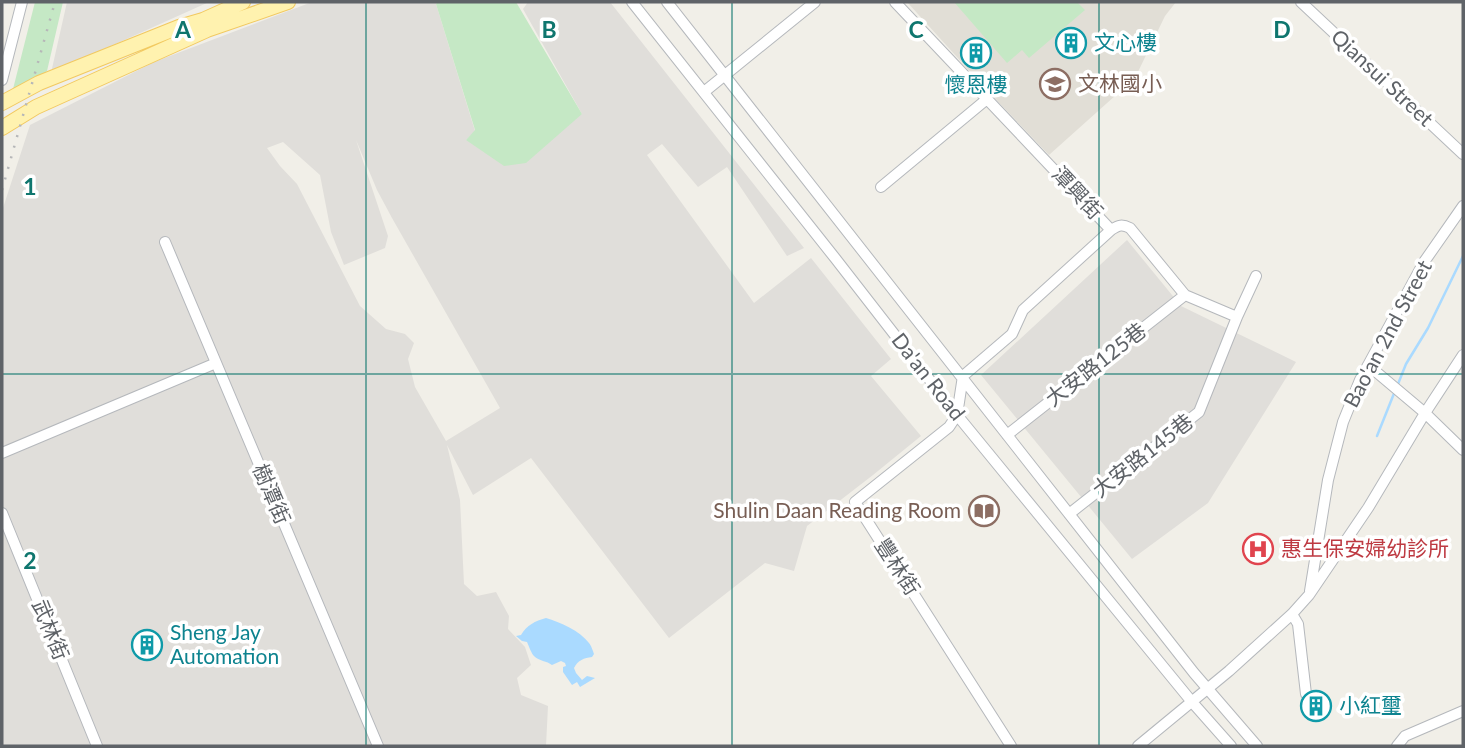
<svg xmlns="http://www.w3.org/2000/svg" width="1465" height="748" viewBox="0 0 1465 748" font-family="Lato,'Noto Sans TC',sans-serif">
<rect width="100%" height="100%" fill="#f1efe8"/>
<!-- industrial -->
<path fill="#e0deda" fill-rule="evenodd" d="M67,2h142l-158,71z
M312,2h126l-2,2 39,127 -9,9 116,-26 -59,-105 5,-7h82l194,246 -17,8 -60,-89 -29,20 -36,-43 -15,11 107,148 57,-45 80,101 -20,17 50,60 -48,39 -66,51 -13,45 -29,-8 -96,75 -138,-180 -58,37 -26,-50 13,55 4,84 13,12 19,-4 13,24 -1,13 17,18 6,18 -14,13 4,17 27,11 -2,40h-544v-535l28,-86 124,-63zM356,140l21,50 15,28 108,190 -54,33 -31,-54 -7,-28 6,-16 -9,-9 -19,-5 -26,-23 -63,-122 -17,-18 -13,-18 16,-6 37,33 11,57 13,33 41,-17 3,-12z
M1127,240l54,66 115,56 -88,141 -76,56 -151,-184z"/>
<!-- education -->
<path fill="#e1ded6" d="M907,2h269l-11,14 -30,62 -86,77 -63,-66z"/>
<!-- green -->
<path fill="#c5e8c5" d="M35,2h28l-16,69 -35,22z
M438,2h78l66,112 -56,49 -22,3 -38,-26 9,-10 -39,-126z
M954,2h123l8,8 -56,48 -7,-8 -15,13z"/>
<!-- water -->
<path fill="#aadaff" d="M546,618c14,4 34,13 43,25 2,2 4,8 5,11l-2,3c-8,1 -14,3 -18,11l2,5 6,7 5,-4 8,2 -15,9 -3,-5 -5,3 -9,-13v-5l3,-1 -1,-3 -4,-2 -9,4c-5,-4 -13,-4 -18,-9 -3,-3 -5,-10 -7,-14l-5,-1 -6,-5 5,-1c6,-10 14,-14 25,-17z"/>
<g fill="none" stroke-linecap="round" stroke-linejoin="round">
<!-- stream -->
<path stroke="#aadaff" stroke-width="2.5" d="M1398,384l8,-20 22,-36 35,-72
M1377,436l18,-45"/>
<!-- minor casing -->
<g stroke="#b5b8bc" stroke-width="12">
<path id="minor" d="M632,2l203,256 122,157 235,287 39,44
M667,2l527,671 63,73
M895,2l216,228c8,-5 11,-6 19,-2l55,67 52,22
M1301,2l162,152
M2,80l20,-78
M704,92l111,-90
M881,187l106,-88
M165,242l213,504
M1368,365l57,48 38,37
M1007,435l178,-140
M2,453l214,-90
M2,513l95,233
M1069,514l130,-102 38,-95 19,-41
M1310,591l18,-111 15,-58 17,-42 64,-118 39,-56
M1292,614l6,10 8,70
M1011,746l-156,-244 94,-75 8,-12 6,-39 49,-42 11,-24 88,-80
M1138,746l91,-75 63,-57 17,-19 59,-87 57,-95 38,-58
M1397,746l8,-10 58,-25"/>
</g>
<!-- major casing -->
<g stroke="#f2c960" stroke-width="16">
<path id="major" d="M2,103l37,-20 140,-56 24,-7 40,-18
M2,128l34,-21 171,-77 81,-28"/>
</g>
<!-- minor -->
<use href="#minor" stroke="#fff" stroke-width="10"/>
<!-- major -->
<use href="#major" stroke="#fff2af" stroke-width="14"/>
<!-- rail -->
<path stroke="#b6b7b8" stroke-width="2.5" stroke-dasharray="2 9" stroke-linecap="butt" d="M2,190l53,-188"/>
</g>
<!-- grid -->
<path fill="none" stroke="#0f766e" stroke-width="2" stroke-opacity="0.55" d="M366,2v744M732,2v744M1099,2v744M2,374h1461"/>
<!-- icons -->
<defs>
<g id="building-ring" transform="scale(1.575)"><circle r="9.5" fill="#fff" stroke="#0f9aa8" stroke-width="1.5"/><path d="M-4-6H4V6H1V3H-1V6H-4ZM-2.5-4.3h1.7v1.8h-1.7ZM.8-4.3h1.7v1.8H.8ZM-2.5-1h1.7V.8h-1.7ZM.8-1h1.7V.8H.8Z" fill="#0f9aa8"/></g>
<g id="school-ring" transform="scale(1.575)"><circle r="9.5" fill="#fff" stroke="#8d6e63" stroke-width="1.5"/><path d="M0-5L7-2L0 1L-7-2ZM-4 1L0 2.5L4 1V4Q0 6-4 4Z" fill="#8d6e63"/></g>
<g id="library-ring" transform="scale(1.575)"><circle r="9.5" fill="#fff" stroke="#8d6e63" stroke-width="1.5"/><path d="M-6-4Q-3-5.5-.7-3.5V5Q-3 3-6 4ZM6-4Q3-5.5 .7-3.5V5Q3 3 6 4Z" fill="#8d6e63"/></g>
<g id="hospital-ring" transform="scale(1.575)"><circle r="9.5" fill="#fff" stroke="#e0444e" stroke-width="1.5"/><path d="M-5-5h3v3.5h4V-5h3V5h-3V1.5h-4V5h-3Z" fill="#e0444e"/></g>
</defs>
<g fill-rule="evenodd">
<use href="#building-ring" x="1071" y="43"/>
<use href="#building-ring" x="976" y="53"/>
<use href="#school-ring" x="1055" y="84"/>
<use href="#library-ring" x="984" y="511"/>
<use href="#hospital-ring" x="1258" y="549"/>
<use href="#building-ring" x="147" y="645"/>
<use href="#building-ring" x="1316" y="706"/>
</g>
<g text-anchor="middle" stroke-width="7" stroke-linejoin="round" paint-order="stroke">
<!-- culture labels -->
<g font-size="21" fill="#0d838f" stroke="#fff" text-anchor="start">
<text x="1094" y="50">文心樓</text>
<text x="976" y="92" text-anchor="middle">懷恩樓</text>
<text x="170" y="640">Sheng Jay<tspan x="170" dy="24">Automation</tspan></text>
<text x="1339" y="713">小紅璽</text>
</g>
<!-- street labels -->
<g font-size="21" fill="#5f6368" stroke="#fff">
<text transform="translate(1382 78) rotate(43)" y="7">Qiansui Street</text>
<text transform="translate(1077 193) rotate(47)" y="7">潭興街</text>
<text transform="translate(1388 334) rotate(-62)" y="7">Bao'an 2nd Street</text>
<text transform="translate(1096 365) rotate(-38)" y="7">大安路125巷</text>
<text transform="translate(928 377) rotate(52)" y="7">Da'an Road</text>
<text transform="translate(1143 456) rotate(-38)" y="7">大安路145巷</text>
<text transform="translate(271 494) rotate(67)" y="7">樹潭街</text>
<text transform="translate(897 567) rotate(57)" y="7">豐林街</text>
<text transform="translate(50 630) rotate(68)" y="7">武林街</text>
</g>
<!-- education labels -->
<g font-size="21" fill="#785e54" stroke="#fff" text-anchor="start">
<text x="1078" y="91">文林國小</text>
<text x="961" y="518" text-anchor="end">Shulin Daan Reading Room</text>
</g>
<!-- health labels -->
<g font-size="21" fill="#be3a42" stroke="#fff" text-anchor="start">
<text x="1281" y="556">惠生保安婦幼診所</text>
</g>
</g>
<g font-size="23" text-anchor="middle" font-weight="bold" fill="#0f766e" stroke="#fff" stroke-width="7" stroke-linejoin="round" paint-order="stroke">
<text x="183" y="38">A</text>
<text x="549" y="38">B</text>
<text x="916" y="38">C</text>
<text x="1282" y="38">D</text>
<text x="30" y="195">1</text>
<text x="30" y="569">2</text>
</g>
<!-- border -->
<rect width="1465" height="748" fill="none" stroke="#5f6368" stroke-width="7"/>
</svg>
